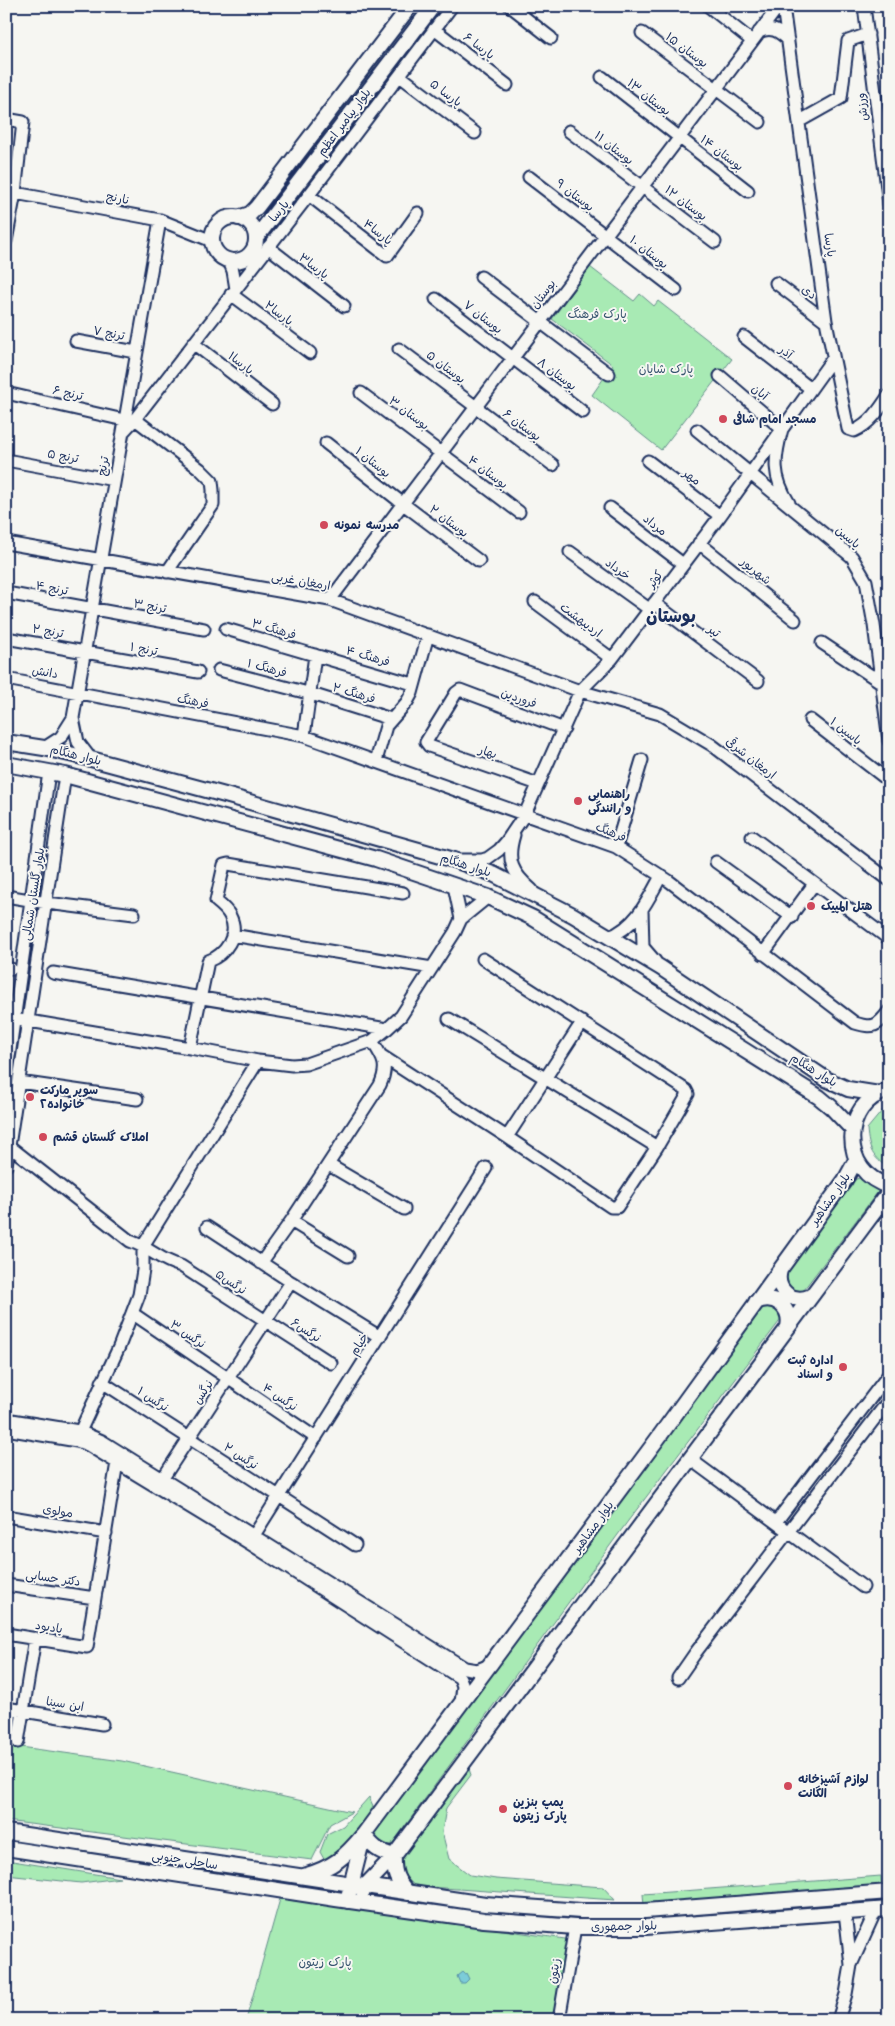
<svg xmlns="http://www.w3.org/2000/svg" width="895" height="2026" viewBox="0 0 895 2026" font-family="'Shantell Sans','Playpen Sans Arabic',sans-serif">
<rect width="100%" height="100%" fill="#f6f6f2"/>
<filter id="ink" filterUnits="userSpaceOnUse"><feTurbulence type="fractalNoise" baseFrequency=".02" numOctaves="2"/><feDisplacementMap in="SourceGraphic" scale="10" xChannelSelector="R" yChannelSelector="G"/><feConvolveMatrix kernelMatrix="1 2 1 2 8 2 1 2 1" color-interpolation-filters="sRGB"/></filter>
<g filter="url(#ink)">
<!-- green -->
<path fill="#a8eab4" stroke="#628c89" d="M590,267l44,34 6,-7 14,12 4,-5 74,58 -71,91 -69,-55 21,-30 -61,-46z
M889,1108v61c-17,-13 -20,-18 -22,-40l15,-18z
M863,1177l17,12 -252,332 -236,323 -8,2 -12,-9 19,-30 452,-611 13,-17z
M6,1745l116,16 230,51 -22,12 -18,36 -306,-39z
M468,1766l3,9 -25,33 -4,24 7,27 21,16 26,4 107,8 12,13 -200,-14 -11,-10 -4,-15z
M369,1797l5,11 -29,36 -20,17 -5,-9 7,-18 16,-8z
M6,1860l114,18 -39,5 -75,-8z
M881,1876l1,13 -238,16 -1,-11z
M280,1899l56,7 236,34 -16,80h-310z"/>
<!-- water -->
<path fill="#7cccd8" stroke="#558da7" d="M462,1972l2,2 2,-1 3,6 -4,4h-5l-3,-7z"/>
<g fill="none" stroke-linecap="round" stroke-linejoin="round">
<!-- minor casing -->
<g stroke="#1b2f5e" stroke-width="15">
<path id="minor" d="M510,6l41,32
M708,6l44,35
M783,6l43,315 22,108 6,2c16,-7 26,-22 35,-36
M864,6l25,198
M434,29l73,56
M759,32c12,-6 20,-1 29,8
M642,33l118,89
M400,76l75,57
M602,77l146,114
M6,119l17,3 -8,71 -9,48
M800,121l41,-23 7,-57 20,-7
M569,131l146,111
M529,177l147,113
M6,189l9,4 145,27 52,21
M309,195l78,61 31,-43
M268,247l76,59
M229,261l4,10 3,18
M481,277l128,97
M776,283l50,38
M231,294l79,59
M436,299l147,113
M744,337l67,52
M76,341l60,11
M193,343l79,61
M399,349l154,116
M720,376l62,53c-8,30 -10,47 7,74
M6,393l118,27
M361,393l158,119
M135,419l65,50 12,12 1,9v15l-46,67
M697,430l155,127 14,24 8,44 15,116
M124,431l11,-12 174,-224 143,-189
M326,443l76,60 77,58
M6,460l108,20
M648,461l72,55
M610,508l73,56
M6,543l324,57 250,91 80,23 52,31 177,135
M699,543l96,77
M570,552l79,57
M6,593l198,36
M330,600l449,-594
M535,602l77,57
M654,603l104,78
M226,629l187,55
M6,638l192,34
M822,643l60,40
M219,670l89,23 83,26
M6,679l298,57 312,111 53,34 186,142c18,6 23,3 34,-12
M810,720l79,61
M304,736l11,-81
M44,748l17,-11 12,-19
M91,759l-13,-17 -5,-24 87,-498
M376,761l10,-35 21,-24 5,-9 16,-58
M538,784l-109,-38 -3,-4 30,-49 4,-3 104,39
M514,835c-8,26 -2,38 18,55
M752,837l137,102
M616,847l26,-87
M460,860h22l6,-2 11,-8 7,-8 19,-28 55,-123 32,-32 108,-143 113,-158
M716,862l76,55
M454,886l7,33
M6,896l41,7 87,11
M642,910l1,37 12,14
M232,935l200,33
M609,937c27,-10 39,-37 52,-61
M763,954l51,-70
M6,968l5,1
M53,973l334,56
M6,1019l23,2 161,27 68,13 34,4 14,-1 66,-23 15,-12 14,-13 54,-84 6,-13 27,-22
M449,1019l208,128
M190,1048l18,-87c17,-6 32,-26 22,-45 -3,-6 -9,-11 -14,-15l8,-36 4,-1 175,29
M382,1056l125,81 104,70h6l40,-60 31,-53 -2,-4 -203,-131
M6,1078l43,-306
M19,1082l118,17
M507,1137l75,-115
M9,1146l121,95c19,6 30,20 51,25l150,97
M329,1165l75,44
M6,1166l59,-391
M291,1221l57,35
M207,1227l84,55 89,55
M261,1263l30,-42 89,-136c9,-20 3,-27 -8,-44
M132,1313l184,125
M102,1382l253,163
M6,1419l73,12 23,10 363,227 12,2 15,-6
M6,1429l71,12 11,4 161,98 211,135 3,8 -2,17
M78,1436l41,-89 20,-52 4,-25v-24l115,-185
M690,1459l173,128
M163,1478l128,-196
M6,1516l100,17
M776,1522l113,-148
M251,1540l235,-372
M6,1585l89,13
M6,1634l81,13 31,-191
M678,1678l18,-26 193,-252
M6,1708l96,16
M18,1742l17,-104
M845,1912l6,53 25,-55
M559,2020l16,-93
M838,2020l8,-26 5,-29"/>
</g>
<!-- major casing -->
<g stroke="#1b2f5e" stroke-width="18">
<path id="major" d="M212 239a22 22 0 1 1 44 0a22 22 0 1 1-44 0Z
M238,218l12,-4 7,-7 153,-201
M256,238l177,-232
M6,742l38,6 47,11 134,36 229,65 39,14 80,41 88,53 165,111 22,10 31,5
M6,764l59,11 311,84 112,38 45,21 286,179 12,10 21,22
M889,1090c-49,13 -49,83 0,96
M780,1270c-6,20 13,35 31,26
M756,1302c19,-9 36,6 32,25
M6,1832l479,72 96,7h64l244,-19
M6,1848l330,51 148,21 91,7h71l243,-18
M304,1876c30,-9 40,-18 60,-42 8,13 15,18 30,22 -1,17 3,25 14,37
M363,1892l1,-5 30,-31 495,-664
M347,1901l17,-67 292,-393 189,-261 11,-20"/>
</g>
<!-- minor -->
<use href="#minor" stroke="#f6f6f2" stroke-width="11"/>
<!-- major -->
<use href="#major" stroke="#f6f6f2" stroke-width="14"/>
</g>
</g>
<!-- markers -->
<g fill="#d1495b" stroke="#f6f6f2" stroke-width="2">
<circle cx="723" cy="419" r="5"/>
<circle cx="324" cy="525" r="5"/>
<circle cx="578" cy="801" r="5"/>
<circle cx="811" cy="906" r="5"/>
<circle cx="30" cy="1097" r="5"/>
<circle cx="43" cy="1137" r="5"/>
<circle cx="843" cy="1367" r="5"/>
<circle cx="788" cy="1786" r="5"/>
<circle cx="503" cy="1809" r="5"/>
</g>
<g text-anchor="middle" stroke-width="4" stroke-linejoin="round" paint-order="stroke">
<!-- street labels -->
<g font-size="12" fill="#1b2f5e" stroke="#f6f6f2">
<text transform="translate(479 46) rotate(37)" y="4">پارسا ۶</text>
<text transform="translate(687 50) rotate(37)" y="4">بوستان ۱۵</text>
<text transform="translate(446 93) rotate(37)" y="4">پارسا ۵</text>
<text transform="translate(649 97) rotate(38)" y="4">بوستان ۱۳</text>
<text transform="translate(862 107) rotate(-97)" y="4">ورزش</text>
<text transform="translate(344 122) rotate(-53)" y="4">بلوار پیامبر اعظم</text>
<text transform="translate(614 148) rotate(38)" y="4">بوستان ۱۱</text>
<text transform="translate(722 153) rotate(37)" y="4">بوستان ۱۴</text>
<text transform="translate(575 195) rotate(38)" y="4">بوستان ۹</text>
<text transform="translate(118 198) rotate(11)" y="4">نارنج</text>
<text transform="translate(686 203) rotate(37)" y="4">بوستان ۱۲</text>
<text transform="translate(279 211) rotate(-51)" y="4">پارسا</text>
<text transform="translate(378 232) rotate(38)" y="4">پارسا۴</text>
<text transform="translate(830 245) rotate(82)" y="4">پارسا</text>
<text transform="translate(649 252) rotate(38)" y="4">بوستان ۱۰</text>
<text transform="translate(314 266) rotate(37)" y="4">پارسا۳</text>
<text transform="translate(809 292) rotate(37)" y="4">دی</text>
<text transform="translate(543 294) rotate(-53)" y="4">بوستان</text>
<text transform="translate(279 313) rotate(37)" y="4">پارسا۲</text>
<text transform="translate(483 317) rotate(38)" y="4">بوستان ۷</text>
<text transform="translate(109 333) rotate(11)" y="4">ترنج ۷</text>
<text transform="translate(786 352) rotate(38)" y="4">آذر</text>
<text transform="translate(241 363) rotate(38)" y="4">پارسا۱</text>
<text transform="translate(446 367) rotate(37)" y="4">بوستان ۵</text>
<text transform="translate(557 374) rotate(37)" y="4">بوستان ۸</text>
<text transform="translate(760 392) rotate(40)" y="4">آبان</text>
<text transform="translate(68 393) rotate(13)" y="4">ترنج ۶</text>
<text transform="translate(409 413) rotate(37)" y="4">بوستان ۳</text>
<text transform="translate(522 425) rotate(37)" y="4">بوستان ۶</text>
<text transform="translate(63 456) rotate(10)" y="4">ترنج ۵</text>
<text transform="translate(373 462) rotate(39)" y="4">بوستان ۱</text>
<text transform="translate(103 466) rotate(-80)" y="4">ترنج</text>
<text transform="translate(488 472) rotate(37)" y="4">بوستان ۴</text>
<text transform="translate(692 477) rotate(37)" y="4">مهر</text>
<text transform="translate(449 521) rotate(37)" y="4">بوستان ۲</text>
<text transform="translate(655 525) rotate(38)" y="4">مرداد</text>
<text transform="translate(848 537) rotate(40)" y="4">یاسین</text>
<text transform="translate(618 569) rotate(36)" y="4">خرداد</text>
<text transform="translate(756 571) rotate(39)" y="4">شهریور</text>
<text transform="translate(655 579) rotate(-53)" y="4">کوثر</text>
<text transform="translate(301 581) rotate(10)" y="4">ارمغان غربی</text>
<text transform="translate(52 588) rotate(10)" y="4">ترنج ۴</text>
<text transform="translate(150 606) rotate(10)" y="4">ترنج ۳</text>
<text transform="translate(581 620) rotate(37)" y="4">اردیبهشت</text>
<text transform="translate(274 629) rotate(16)" y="4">فرهنگ ۳</text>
<text transform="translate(48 631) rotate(10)" y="4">ترنج ۲</text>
<text transform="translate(714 631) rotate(37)" y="4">تیر</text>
<text transform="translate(144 649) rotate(10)" y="4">ترنج ۱</text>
<text transform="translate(368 656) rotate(16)" y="4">فرهنگ ۴</text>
<text transform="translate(267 668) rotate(15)" y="4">فرهنگ ۱</text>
<text transform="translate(45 672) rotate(10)" y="4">دانش</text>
<text transform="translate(354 693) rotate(17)" y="4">فرهنگ ۲</text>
<text transform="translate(519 698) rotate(20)" y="4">فروردین</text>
<text transform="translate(193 701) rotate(11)" y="4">فرهنگ</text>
<text transform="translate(846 731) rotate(38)" y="4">یاسین ۱</text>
<text transform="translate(488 752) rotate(19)" y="4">بهار</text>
<text transform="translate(76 755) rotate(14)" y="4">بلوار هنگام</text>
<text transform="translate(751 758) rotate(38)" y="4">ارمغان شرقی</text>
<text transform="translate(611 832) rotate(23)" y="4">فرهنگ</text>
<text transform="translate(466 865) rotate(18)" y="4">بلوار هنگام</text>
<text transform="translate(33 894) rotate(-81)" y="4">بلوار گلستان شمالی</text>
<text transform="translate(814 1070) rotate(32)" y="4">بلوار هنگام</text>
<text transform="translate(830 1199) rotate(-55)" y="4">بلوار مشاهیر</text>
<text transform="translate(231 1282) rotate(33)" y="4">نرگس۵</text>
<text transform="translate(306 1330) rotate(33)" y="4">نرگس۶</text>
<text transform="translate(188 1334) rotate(34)" y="4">نرگس ۳</text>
<text transform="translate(359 1344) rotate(-58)" y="4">خیام</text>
<text transform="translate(203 1392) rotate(-57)" y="4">نرگس</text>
<text transform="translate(280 1397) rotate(34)" y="4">نرگس ۴</text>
<text transform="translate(153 1399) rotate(33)" y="4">نرگس ۱</text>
<text transform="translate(241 1456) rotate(33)" y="4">نرگس ۲</text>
<text transform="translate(58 1511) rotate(10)" y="4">مولوی</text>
<text transform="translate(593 1527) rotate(-54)" y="4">بلوار مشاهیر</text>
<text transform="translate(53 1578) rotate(8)" y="4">دکتر حسابی</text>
<text transform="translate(49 1627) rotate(9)" y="4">یادبود</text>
<text transform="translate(65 1704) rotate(9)" y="4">ابن سینا</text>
<text transform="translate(185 1860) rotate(9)" y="4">ساحلی جنوبی</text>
<text transform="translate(624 1926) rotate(-1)" y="4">بلوار جمهوری</text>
<text transform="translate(554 1971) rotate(-80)" y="4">زیتون</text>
</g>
<!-- park labels -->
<g font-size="12" fill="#37546f" stroke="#f6f6f2">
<text x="597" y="318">پارک فرهنگ</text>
<text x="666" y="373">پارک شایان</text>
<text x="325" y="1966">پارک زیتون</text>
</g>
<!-- poi labels -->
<g font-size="12" font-weight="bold" fill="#1b2f5e" stroke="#f6f6f2" text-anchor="start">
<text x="733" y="423">مسجد امام شافی</text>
<text x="334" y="529">مدرسه نمونه</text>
<text x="588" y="798">راهنمایی<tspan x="588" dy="14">و رانندگی</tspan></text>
<text x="821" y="910">هتل المپیک</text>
<text x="40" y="1094">سوپر ماركت<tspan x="40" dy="14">خانواده٢</tspan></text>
<text x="53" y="1141">املاک گلستان قشم</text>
<text x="833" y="1364" text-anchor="end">اداره ثبت<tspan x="833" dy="14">و اسناد</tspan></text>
<text x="798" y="1783">لوازم آشپزخانه<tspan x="798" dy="14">الگانت</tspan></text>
<text x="513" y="1806">پمپ بنزین<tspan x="513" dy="14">پارک زیتون</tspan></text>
</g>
<!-- district labels -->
<g font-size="18" font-weight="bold" fill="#1b2f5e" stroke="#f6f6f2">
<text x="671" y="622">بوستان</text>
</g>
</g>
<!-- margin -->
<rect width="895" height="2026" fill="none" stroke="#f6f6f2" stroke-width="25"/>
<rect x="12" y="12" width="870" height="2001" fill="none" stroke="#1b2f5e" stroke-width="2" filter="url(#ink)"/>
</svg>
